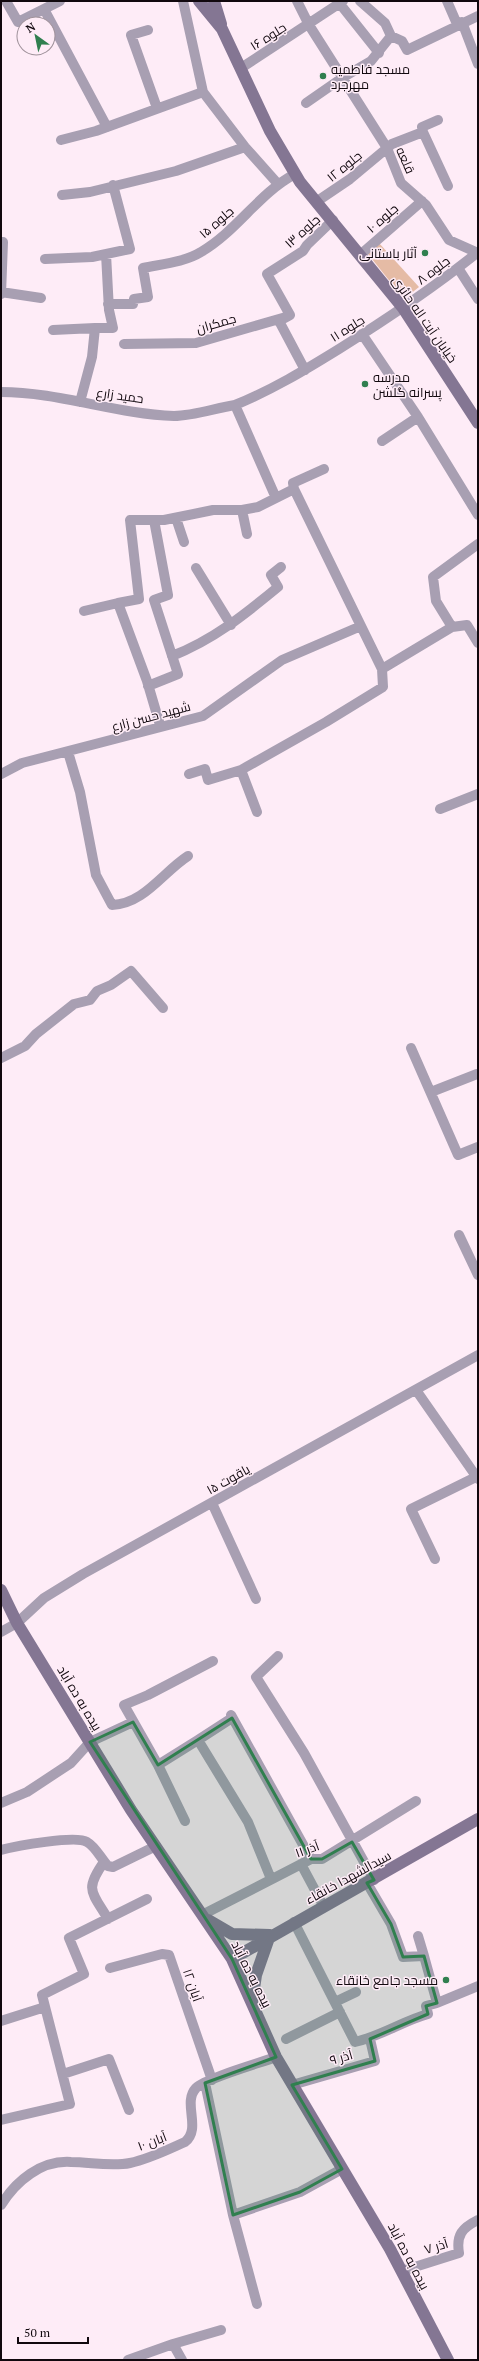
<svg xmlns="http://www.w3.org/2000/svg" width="479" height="2361" viewBox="0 0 479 2361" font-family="'PT Serif',Cairo,serif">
<rect width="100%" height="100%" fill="#feecf7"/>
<!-- green -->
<path fill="#e5bba5" d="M379,243l40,44 -15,12 -36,-45z"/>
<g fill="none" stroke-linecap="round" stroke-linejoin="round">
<!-- street -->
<path stroke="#a89fb2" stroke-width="10" d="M6,1l12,21 42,-21
M183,1l20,91 42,55 33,37
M297,1l12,24 78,123 14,35 25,22 23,35 29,13
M360,1l25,22 6,13 11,5 5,9 71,-34
M447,1l10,23
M340,4l39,49
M44,9l63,118
M462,22l16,42
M148,30l-17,5 26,73
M241,68l102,-67
M306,103l36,-25 29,-17 20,-25
M423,132l25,54
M61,140l35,-9 107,-39
M62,195l28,-3 86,-21 69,-24
M316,202l34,-23 42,-35 31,-12 -1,-5 16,-7
M1,242h2l-2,52
M360,255l62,-54
M45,259l47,-2 38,-8 -17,-64
M458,268l20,31
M1,292l40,6
M108,304h25l1,-5 14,-2 -5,-29c19,-4 42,-6 58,-16 36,-21 58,-59 94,-78
M53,330l42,-2
M362,334l56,83 60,98
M124,344l72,-1 90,-26
M305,370l-26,-49 11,-6 -23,-41 36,-23 4,-6 26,-25
M1,392c58,0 115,22 173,24 19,0 42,-8 61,-11
M80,402l12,-45 3,-29h18l-4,-18 -3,-56
M382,441l36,-24
M294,489l88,180 70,-42 -16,-26 -3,-24 45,-33
M276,498l-41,-93c37,-15 70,-35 104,-56 48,-30 94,-61 138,-96
M242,510l5,24
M176,518l8,24
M196,568l35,57
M84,611l34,-8
M452,627l15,-2 11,18
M172,656c41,-16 72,-41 106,-69l-7,-12 10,-8
M148,686l30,-12 -24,-74 14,-5 -14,-75
M160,725l-13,-44 -29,-78 21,-4 -9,-79h34l49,-10h29l16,-3 36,-18 -1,-6 31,-14
M68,752l12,40 16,83 16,30c32,-1 51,-33 76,-49
M1,774l21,-11 181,-47 79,-56 79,-34
M189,774l16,-5 3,11 33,-10
M440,809l38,-15
M257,812l-16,-42 85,-48 57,-35 -1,-18
M411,1048l47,107 20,-8
M1,1058l24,-12 11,-12 38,-30 16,-4 7,-9 14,-6 20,-14 32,37
M431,1092l46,-18
M459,1235l19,40
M416,1390l62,89
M212,1503l44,96
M435,1559l-24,-50 65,-32
M1,1632l16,-9 27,-25 39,-24 395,-219
M278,1656l-22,21 48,76 70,127
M231,1715l80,144
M232,1718l-34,22 50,82 23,57
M158,1765l40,-25
M1,1803l26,-11 44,-29 19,-21 43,-20
M185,1821l-27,-56 -34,-60 24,-10 65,-34
M1,1850c15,-4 75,-15 86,-8 9,5 14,17 21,24l5,1 43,-21
M104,1862c-20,28 -12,30 4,57
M301,1864l23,43
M202,1915l109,-56h11l94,-58
M294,1922l61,120c26,-6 48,-21 73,-28l-2,-8 11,-3 -13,-47 -21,1 -12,-33 -24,-41
M418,1936l6,20
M110,1968l52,-14 7,1 43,125
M335,2002l21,-10
M437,2003l41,-17
M1,2021l44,-14
M286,2039l54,-27
M63,2074l46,-15 20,51
M205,2083l28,132 24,89
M292,2085l83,-24 -5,-22
M1,2120l69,-16 -28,-109 42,-21 -15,-36 78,-39
M1,2205c15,-24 40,-45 70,-43 19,0 40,5 59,1 19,-4 37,-13 55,-21 17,-14 -3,-39 11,-54 10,-10 64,-25 80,-31
M233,2215l67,-23 42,-23
M402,2271l57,-18c-3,-18 3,-25 19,-33
M173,2344l48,-14
M128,2360l45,-16 9,16"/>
<!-- secondary -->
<path stroke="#847693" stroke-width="12" d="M199,1l23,28 48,102 30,51 103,126 75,115
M214,1l7,23
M1,1590l16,33 114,187 101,149 44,98 114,192 58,111
M208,1920l24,14 38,1 -14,40 -4,27
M232,1959l246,-140"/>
</g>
<!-- marked area -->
<path fill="#307f4f" fill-opacity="0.2" stroke="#307f4f" stroke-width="3" stroke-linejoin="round" d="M232,1718l79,141h11l30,-17 22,38 -7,3 24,41 12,33 21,-1 13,47 -11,3 2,8 -58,25 5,22 -83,24 50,84 -42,23 -67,23 -28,-132 71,-26 -44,-98 -142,-217 43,-20 25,43z"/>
<!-- markers -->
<g fill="#307f4f" stroke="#feecf7" stroke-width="1.5">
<circle cx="323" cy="76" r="4"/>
<circle cx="425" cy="253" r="4"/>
<circle cx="365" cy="384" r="4"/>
<circle cx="446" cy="1980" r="4"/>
</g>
<g text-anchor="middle" stroke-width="3" stroke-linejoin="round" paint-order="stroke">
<!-- street labels -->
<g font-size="13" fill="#11080e" stroke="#feecf7">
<text transform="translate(268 36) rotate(-32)" y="5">جلوه ۱۶</text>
<text transform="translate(406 160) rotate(66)" y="5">قلعه</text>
<text transform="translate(344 166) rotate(-39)" y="5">جلوه ۱۲</text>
<text transform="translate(382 218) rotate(-41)" y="5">جلوه ۱۰</text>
<text transform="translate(216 222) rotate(-41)" y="5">جلوه ۱۵</text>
<text transform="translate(302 231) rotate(-42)" y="5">جلوه ۱۳</text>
<text transform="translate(433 270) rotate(-37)" y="5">جلوه ۸</text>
<text transform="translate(425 319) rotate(55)" y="5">خیابان آیت اله حائری</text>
<text transform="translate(216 323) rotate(-16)" y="5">جمکران</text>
<text transform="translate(347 328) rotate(-32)" y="5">جلوه ۱۱</text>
<text transform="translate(120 395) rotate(8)" y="5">حمید زارع</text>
<text transform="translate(151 716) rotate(-15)" y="5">شهید حسن زارع</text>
<text transform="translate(228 1479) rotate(-29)" y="5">یاقوت ۱۵</text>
<text transform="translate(80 1698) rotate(59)" y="5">بیده به ده آباد</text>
<text transform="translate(307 1849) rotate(-20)" y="5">آذر ۱۱</text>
<text transform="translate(348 1877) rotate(-29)" y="5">سیدالشهدا خانقاء</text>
<text transform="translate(252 1974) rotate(63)" y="5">بیده به ده آباد</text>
<text transform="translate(193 1985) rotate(71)" y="5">آبان ۱۲</text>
<text transform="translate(341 2057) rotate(-16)" y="5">آذر ۹</text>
<text transform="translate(152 2141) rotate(-21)" y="5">آبان ۱۰</text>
<text transform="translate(436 2246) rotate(-17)" y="5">آذر ۷</text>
<text transform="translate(409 2256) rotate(62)" y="5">بیده به ده آباد</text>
</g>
<!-- poi labels -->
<g font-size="13" fill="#11080e" stroke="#feecf7" text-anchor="start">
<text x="331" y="74">مسجد فاطمیه<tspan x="331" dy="15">مهرجرد</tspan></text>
<text x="417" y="258" text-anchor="end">آثار باستانی</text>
<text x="373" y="382">مدرسه<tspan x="373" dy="15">پسرانه گلشن</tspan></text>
<text x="438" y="1985" text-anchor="end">مسجد جامع خانقاء</text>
</g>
</g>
<!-- border -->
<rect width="479" height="2361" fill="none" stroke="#11080e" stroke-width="4"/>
<!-- north arrow -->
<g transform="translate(36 36) rotate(327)"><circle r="19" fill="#feecf7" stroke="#9f919a"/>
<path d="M0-3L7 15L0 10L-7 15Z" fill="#307f4f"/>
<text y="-6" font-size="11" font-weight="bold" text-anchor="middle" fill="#11080e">N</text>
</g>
<!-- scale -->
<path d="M18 2337v6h70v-6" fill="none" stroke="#11080e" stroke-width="2"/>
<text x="24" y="2337" font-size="12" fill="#11080e" stroke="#feecf7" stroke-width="3" paint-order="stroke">50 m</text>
</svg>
